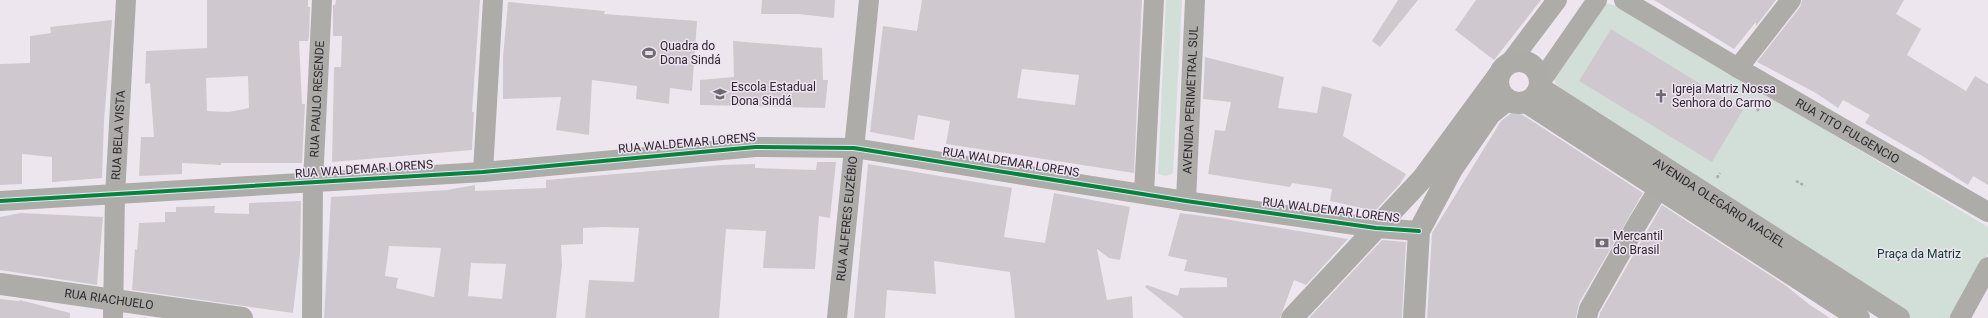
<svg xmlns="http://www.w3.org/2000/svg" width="1988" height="318" viewBox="0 0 1988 318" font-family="Roboto,sans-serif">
<rect width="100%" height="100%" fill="#ede6ee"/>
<!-- green -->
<path fill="#d1dfd8" d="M1166,0h16l-9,173 -7,3 -8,-2z
M1604,3l14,3 370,221v27l-36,64h-42l-349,-225 -7,-13z"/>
<!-- building -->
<path fill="#cfc9cf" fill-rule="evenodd" d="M207,0h101v7h2l-1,30 -1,4h-9l3,63h3l-3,59h-81v2l-39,-2v11l-43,2 2,-39h13l-4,-54 -5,1 1,-33 61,-3zM248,76l1,32 -20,4 -22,-1 -1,-33z
M336,0h144l-8,112h2l-2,38 -140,12 2,-95h7l1,-31h-9v-31h2z
M762,0h73l-1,18 -36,-4h-37z
M922,0h220l-8,173 -188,-29 4,-23 -32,-6 -4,25 -44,-8 13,-106 34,5zM1022,69l57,6 -4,30 -58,-7z
M1398,0h20l-38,47 -8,-6z
M1476,0h65l-47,60 -39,-30z
M1654,0h122l-20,26v-4l-22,27z
M1802,0h102l-8,14 25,15 -14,26 59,36 9,-15 13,8v101l-15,-9 -5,9 -44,-28 -59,-34 5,-8 -27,-15 -5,8 -22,-15 -59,-31 43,-55z
M508,2l97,9 -1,3 93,7 -5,70 -22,-3 -1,16 -33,-5 1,-13 -45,-6 -3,55 -33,-5 5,-33 -58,2v-42z
M112,20l-8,101 -2,57 -50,4v-25l-30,-3v30l-22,1v-121l30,-1v-27l21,-3 -1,-6z
M1611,29l132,81 -31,52 -133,-81z
M733,41l89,7 1,32h5l-3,28 -125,-3v-25l34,-3z
M1205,57l79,20 -6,31 39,5 5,-27 30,8 -9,42 63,38 -6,10 -25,27 -45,-10 2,-12 -40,-6 -2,4 -82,-13 7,-44 10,1 6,-29 -28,-3z
M1515,110l128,83 -64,110 -3,15h-149l5,-85 69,-112z
M817,162h19l-6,56 -11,-2 -4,53 -52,-1 3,-37 -40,-2 -7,89h-134l4,-38 45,2 5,-54 -35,-1 -21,1v16l-22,1 1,20 -6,53h-232l7,-121 116,-7 28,-5v6l71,-3v-8l175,-15 34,-1v4l61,2zM389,246l52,2 -7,49 -38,-9 2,-10 -13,-2zM471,263l35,1 -4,35 -34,-3z
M868,164l144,24 -8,49 41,6 9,-50 76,14 -10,53 -11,-2 -12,-9 10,51 25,-4 1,22h-118l-5,-46 -76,-11 2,33 -49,-4 -2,28h-31z
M301,201l-1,52 -7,60 -161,-23 3,-41 2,1 2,-27 26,-1v-10h11v-5l39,-1 -1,7 35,1v-11z
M1662,205l123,80 25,20 20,13h-231l1,-5z
M21,213l82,4 -6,68 -97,-15v-53z
M1180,213l39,5 129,21 -42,46 -12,-5 -14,38h-96l-39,-31 2,-2 31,11 2,-8 47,-1v-9l-43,-7 3,-11 -19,-4z
M1382,240l24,2 -4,76h-93z
M0,299l19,2 1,-1 50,13v5h-70z"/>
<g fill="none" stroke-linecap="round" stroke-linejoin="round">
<!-- path -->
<path stroke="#adabab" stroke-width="2.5" stroke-dasharray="3 2" stroke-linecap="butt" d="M1757,111l6,-8
M1717,178l3,-5
M1796,181l9,5"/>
<!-- minor -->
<g stroke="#adaca8" stroke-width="20">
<path id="s1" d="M1624,0l114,68 250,144"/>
<path d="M1511,61l46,-61"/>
<path d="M1738,68l53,-68"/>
<path d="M1541,81l56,-81"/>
<path d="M483,172l10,-172"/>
<path d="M1144,193l10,-193"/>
<path d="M0,201l483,-29 272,-25 99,1 332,53 190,27 43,3"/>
<path id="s2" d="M1186,201l9,-201"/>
<path id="s3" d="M113,318l2,-123 11,-195"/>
<path id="s4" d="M312,318l1,-136 9,-182"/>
<path id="s5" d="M837,318l32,-318"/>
<path d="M1587,318l2,-9 47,-83 31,-51"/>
<path d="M1960,318l28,-51"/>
</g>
<!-- tertiary -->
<path stroke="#adaca8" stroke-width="22" id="s6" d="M0,284l242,34"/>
<!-- secondary -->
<g stroke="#acaba8" stroke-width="22">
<circle cx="1519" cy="82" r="21"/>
<path id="s7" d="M1540,88l359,230"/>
<path d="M1526,102l333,216"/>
<path d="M1292,318l131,-140 75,-102"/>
<path d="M1414,318l5,-87 33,-62 38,-55 17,-14"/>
</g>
<!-- cycleway casing -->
<g stroke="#efe2f2" stroke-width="6">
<path id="cycleway" d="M0,201l483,-29 272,-25 99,1 332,53 190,27 43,3"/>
</g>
<!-- cycleway -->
<use href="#cycleway" stroke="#00873e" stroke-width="4"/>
</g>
<!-- icons -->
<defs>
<g id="stadium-bare" transform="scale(1.08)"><path d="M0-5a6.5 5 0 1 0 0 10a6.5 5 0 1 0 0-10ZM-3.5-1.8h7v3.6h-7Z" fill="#6f6970" stroke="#efe2f2" stroke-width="2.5" paint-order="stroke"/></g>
<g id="school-bare" transform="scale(1.08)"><path d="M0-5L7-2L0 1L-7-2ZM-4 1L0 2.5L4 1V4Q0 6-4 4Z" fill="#6f6970" stroke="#efe2f2" stroke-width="2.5" paint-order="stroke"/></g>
<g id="church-bare" transform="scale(1.08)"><path d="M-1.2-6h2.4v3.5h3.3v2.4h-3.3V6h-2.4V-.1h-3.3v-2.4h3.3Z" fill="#6f6970" stroke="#efe2f2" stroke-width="2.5" paint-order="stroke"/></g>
<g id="bank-bare" transform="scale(1.08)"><path d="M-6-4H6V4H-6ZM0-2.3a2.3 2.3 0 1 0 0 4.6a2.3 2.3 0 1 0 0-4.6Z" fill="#6f6970" stroke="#efe2f2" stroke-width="2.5" paint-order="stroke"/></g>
</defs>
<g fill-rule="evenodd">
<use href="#stadium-bare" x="649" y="53"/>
<use href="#school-bare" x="720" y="94"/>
<use href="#church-bare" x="1661" y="96"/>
<use href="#bank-bare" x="1602" y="243"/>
</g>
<g text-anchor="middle" stroke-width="3" stroke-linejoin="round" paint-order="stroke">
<!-- poi labels -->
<g font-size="12" fill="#2b262c" stroke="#efe2f2" text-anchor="start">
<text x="660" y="50">Quadra do<tspan x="660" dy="14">Dona Sindá</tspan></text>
<text x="731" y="91">Escola Estadual<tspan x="731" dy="14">Dona Sindá</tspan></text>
<text x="1672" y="93">Igreja Matriz Nossa<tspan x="1672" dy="14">Senhora do Carmo</tspan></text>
<text x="1613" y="240">Mercantil<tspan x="1613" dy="14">do Brasil</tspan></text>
</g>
<!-- street labels -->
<g font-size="12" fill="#2b262c" stroke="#efe2f2">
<text dy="4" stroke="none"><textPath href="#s4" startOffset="219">RUA PAULO RESENDE</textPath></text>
<text dy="4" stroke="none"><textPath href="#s2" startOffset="101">AVENIDA PERIMETRAL SUL</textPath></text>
<text dy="4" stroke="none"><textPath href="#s1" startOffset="259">RUA TITO FULGENCIO</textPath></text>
<text dy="4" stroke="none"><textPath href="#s3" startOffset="183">RUA BELA VISTA</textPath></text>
<text transform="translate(687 143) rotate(-5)" y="4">RUA WALDEMAR LORENS</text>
<text transform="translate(1011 162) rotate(9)" y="4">RUA WALDEMAR LORENS</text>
<text transform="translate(364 169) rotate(-4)" y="4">RUA WALDEMAR LORENS</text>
<text dy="4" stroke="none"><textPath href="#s7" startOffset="213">AVENIDA OLEGÁRIO MACIEL</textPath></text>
<text transform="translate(1331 210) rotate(7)" y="4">RUA WALDEMAR LORENS</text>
<text dy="4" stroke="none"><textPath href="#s5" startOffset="100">RUA ALFERES EUZÉBIO</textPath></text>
<text dy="4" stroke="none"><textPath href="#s6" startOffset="110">RUA RIACHUELO</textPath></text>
</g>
<!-- park labels -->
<g font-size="12" fill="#0a4229" stroke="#efe2f2">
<text x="1919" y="258">Praça da Matriz</text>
</g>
</g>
</svg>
